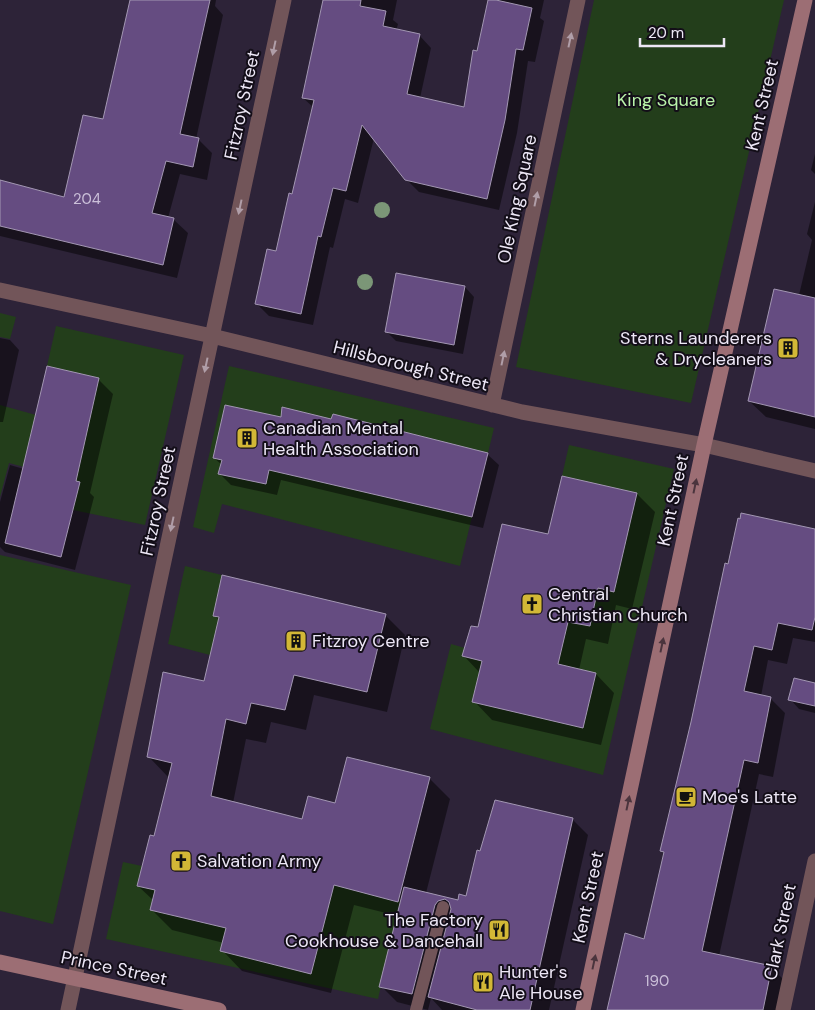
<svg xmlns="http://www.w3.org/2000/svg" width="815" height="1010" viewBox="0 0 815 1010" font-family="'DM Sans',sans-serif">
<rect width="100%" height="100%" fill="#2d2338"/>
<!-- green -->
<path fill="#233e1b" d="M594,0h190l-93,403 -175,-36z
M0,313l16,4 -6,22 -10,-2z
M56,326l128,29 -39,170 -72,-15 7,-28 -71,-19 -9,34v-92l36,10 63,-37 -52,-12z
M229,366l265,62 -6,25 -155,-39 -2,5 -49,-12 -1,10 -56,-12 -12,53 9,2 -3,14 47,10 3,-14 203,47 -12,49 -238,-62 -8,29 -21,-6z
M569,445l105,24 -71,306 -173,-46 21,-85 14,4 -2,9 19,4 -10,41 111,26 13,-55 -38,-9 10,-42 22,4 4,-19 -21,-25 41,9 23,-98 -75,-17z
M0,555l131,30 -78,339 -53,-13z
M185,566l37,9 -9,41 12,3 -15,36 -42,-11z
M123,862l19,4 -5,20 18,4 -5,20 52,13 100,-20 49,-39 -6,24 61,15 -10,17 -18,79 -272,-60z"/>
<!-- shadow -->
<path fill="#0007" d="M131,0h85l-1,6 8,9 -27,124h2l14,14 -5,27 -27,-6 -12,44 6,2 14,13 -11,45 -177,-42v-55l65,17 39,-77z
M324,0h73l-4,20 5,4 -2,7 23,4 12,13 -11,50 45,11 24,-109h55l-4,18 4,3 -9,41 -7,-1 -11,72 -18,77 -80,-18 -13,-13 -32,-41 -16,65 -13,-4 -12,49 -3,-1 -17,78 -44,-9 -12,-12 20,-51 16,-58 20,-88 -10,-9z
M815,154v20l-4,-4z
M815,202v227l-49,-12 -17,-16 50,-106 13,-55 -5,-6z
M397,275l68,12 9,10 -11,57 -67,-13 -10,-10z
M0,338l10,2 9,10 -16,72h-3z
M98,379l15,15 -23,99 4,4 -19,73 -70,-18 -5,-5v-45l10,-37 14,4z
M487,454l12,11 -16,63 -202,-48 -4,15 -46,-10 -11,-11 2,-9 -8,-7z
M637,494l18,18 -23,97 -16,-4 -8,39 -22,-5 -7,31 17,4 18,19 -13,52 -109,-25 -18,-19 6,-28 -16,-17 15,-28 70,-92z
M815,530v112l-22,-4 -6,26 -19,-4 -7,36 9,2 15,15 -12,64 -14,-3 -40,182 52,11 15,15 -6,28h-172l37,-69 20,-87 -4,-3 68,-286z
M214,615h171l20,20 -18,77 -73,-17 -8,35 -35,-8 -5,21 -20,-4 -13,64 70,18 33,-16 93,-27 21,21 -24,94 32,8 9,-3 14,-46 91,-33 16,16 -39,175h-107l-11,-12 -3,12 -31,-8 -16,-16 17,-70 -44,-11 -23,88 -89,-22 -20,-21 2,-7 -52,-13 -20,-20 2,-9 -16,-15 17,-49 14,-59 -20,-21 56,-74 15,-62z
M815,684v29l-16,-4 -9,-10z"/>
<!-- building -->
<path fill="#654c81" stroke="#a397b3" d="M130,0h80l-30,134 19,4 -6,29 -27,-6 -14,52 22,5 -11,47 -163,-39v-46l64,17 19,-82 20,4z
M323,0h38l-1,6 26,5 -3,15 37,8 -13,60 57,13 9,-57 4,1 11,-51h8l36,8 -9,42 -7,-1 -11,71 -18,79 -82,-19 -43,-55 -16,66 -13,-3 -12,49 -3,-1 -17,78 -46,-10 12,-55 9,2 13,-58 3,1 22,-94 -12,-2z
M396,273l69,13 -11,59 -69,-13z
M774,289l41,9v119l-67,-16z
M47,366l52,12 -23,103 4,1 -19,75 -56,-14z
M225,405l56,12 1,-10 49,12 2,-5 155,39 -16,64 -203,-47 -3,14 -48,-10 4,-14 -9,-2z
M562,476l75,17 -23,99 -16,-4 -8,38 -22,-4 -10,42 38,9 -13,55 -111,-26 10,-41 -20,-5 9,-30 7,1 24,-103 46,10z
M741,513l74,16v88l-3,13 -34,-7 -6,27 -18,-4 -10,45 27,6 -13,66 -14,-3 -42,191 70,15 -9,44h-156l18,-77 19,6 20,-87 -4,-1 31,-129 34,-159 3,1 10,-46 2,1z
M222,575l164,39 -19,78 -73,-17 -9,35 -34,-7 -5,21 -20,-5 -15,77 91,23 6,-23 27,7 12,-46 83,20 -32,125 -64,-17 -23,89 -91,-23 6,-23 -76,-18 5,-20 -18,-4 13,-51 4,1 18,-73 -25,-6 16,-85 41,9 15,-64 -6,-1z
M794,678l21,5v23l-27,-6z
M495,800l78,18 -43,192h-53l-49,-13 23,-88 -2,-7 -4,-3 -7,2 -3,4 -23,89 -33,-7 25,-100 54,13 1,-6 7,2 11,-46 3,1z"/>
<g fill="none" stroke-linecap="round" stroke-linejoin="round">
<!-- lane -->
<path stroke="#725559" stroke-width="12" d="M416,1010l27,-103"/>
<!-- street -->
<path stroke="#725559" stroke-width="15" d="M0,290l212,46 310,76 182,33 111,26
M492,405l86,-405
M68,1010l216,-1010
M783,1010l32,-149"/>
<!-- secondary -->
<path stroke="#9c6e74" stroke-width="15" d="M0,962l219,48
M583,1010l121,-565 101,-445"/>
</g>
<!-- trees -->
<g fill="#7b9677">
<circle cx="382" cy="210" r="8"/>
<circle cx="365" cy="282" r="8"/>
</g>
<!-- one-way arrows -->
<defs><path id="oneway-solid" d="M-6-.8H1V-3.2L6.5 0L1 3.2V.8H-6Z" transform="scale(1.25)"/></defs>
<g fill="#b09ea8">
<use href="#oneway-solid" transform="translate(570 40) rotate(-78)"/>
<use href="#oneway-solid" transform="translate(274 48) rotate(102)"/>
<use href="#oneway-solid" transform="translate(536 199) rotate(-78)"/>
<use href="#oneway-solid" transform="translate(240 207) rotate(102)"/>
<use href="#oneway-solid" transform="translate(503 358) rotate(-78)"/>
<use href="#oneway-solid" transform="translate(206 365) rotate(102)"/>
<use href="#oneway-solid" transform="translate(172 524) rotate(102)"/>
</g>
<g fill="#4a343d">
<use href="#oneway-solid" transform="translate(695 486) rotate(-78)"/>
<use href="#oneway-solid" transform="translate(662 645) rotate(-78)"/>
<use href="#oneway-solid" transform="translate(628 803) rotate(-78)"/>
<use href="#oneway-solid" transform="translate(594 962) rotate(-78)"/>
</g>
<!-- icons -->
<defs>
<g id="building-square" transform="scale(1.125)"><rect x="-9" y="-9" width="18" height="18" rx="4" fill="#d2b736" stroke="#130e18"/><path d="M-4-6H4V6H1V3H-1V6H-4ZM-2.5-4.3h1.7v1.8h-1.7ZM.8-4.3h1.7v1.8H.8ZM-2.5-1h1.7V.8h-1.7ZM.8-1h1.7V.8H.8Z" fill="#111"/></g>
<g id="church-square" transform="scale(1.125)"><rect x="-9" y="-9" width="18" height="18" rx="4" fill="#d2b736" stroke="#130e18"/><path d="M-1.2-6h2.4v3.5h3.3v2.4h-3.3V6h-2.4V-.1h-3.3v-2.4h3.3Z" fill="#111"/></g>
<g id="cafe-square" transform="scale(1.125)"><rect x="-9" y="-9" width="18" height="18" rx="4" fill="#d2b736" stroke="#130e18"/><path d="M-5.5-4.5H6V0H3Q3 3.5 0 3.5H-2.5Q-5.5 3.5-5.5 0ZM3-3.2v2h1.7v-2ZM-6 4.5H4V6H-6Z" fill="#111"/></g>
<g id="restaurant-square" transform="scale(1.125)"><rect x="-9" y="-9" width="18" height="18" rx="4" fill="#d2b736" stroke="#130e18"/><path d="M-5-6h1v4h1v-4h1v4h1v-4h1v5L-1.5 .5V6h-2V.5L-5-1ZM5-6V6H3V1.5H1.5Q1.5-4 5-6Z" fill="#111"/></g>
</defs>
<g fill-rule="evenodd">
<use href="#building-square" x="788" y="348"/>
<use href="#building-square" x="247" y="438"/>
<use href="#church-square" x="532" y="604"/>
<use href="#building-square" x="296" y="641"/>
<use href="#cafe-square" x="686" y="797"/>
<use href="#church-square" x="181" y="861"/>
<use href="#restaurant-square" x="499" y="930"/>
<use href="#restaurant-square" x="483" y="982"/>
</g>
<g text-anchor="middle" stroke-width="4" stroke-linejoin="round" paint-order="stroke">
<!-- number labels -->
<g font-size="15" fill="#cbc0d9">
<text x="87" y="204">204</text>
<text x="657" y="986">190</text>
</g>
<!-- park labels -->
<g font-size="18" fill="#baf5aa" stroke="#130e18">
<text x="666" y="106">King Square</text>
</g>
<!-- street labels -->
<g font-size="18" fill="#ede7f6" stroke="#130e18">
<text transform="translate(242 105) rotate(-78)" y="6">Fitzroy Street</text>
<text transform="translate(762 105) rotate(-77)" y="6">Kent Street</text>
<text transform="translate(517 199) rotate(-78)" y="6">Ole King Square</text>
<text transform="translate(411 366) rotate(14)" y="6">Hillsborough Street</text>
<text transform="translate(673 500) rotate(-78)" y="6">Kent Street</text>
<text transform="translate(158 501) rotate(-78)" y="6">Fitzroy Street</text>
<text transform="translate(588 897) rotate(-78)" y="6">Kent Street</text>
<text transform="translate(780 932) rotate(-78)" y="6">Clark Street</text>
<text transform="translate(114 968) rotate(12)" y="6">Prince Street</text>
</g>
<!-- poi labels -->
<g font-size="18" fill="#ede7f6" stroke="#130e18" text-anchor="start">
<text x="772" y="344" text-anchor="end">Sterns Launderers<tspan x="772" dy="21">&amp; Drycleaners</tspan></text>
<text x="263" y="434">Canadian Mental<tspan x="263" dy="21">Health Association</tspan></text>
<text x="548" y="600">Central<tspan x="548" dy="21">Christian Church</tspan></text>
<text x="312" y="647">Fitzroy Centre</text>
<text x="702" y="803">Moe's Latte</text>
<text x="197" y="867">Salvation Army</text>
<text x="483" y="926" text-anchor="end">The Factory<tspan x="483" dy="21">Cookhouse &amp; Dancehall</tspan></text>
<text x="499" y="978">Hunter's<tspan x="499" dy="21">Ale House</tspan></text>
</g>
</g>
<!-- scale -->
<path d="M640 38v8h84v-8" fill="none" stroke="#ede7f6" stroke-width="2.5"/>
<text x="648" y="38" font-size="15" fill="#ede7f6" stroke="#130e18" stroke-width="4" paint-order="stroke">20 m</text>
</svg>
